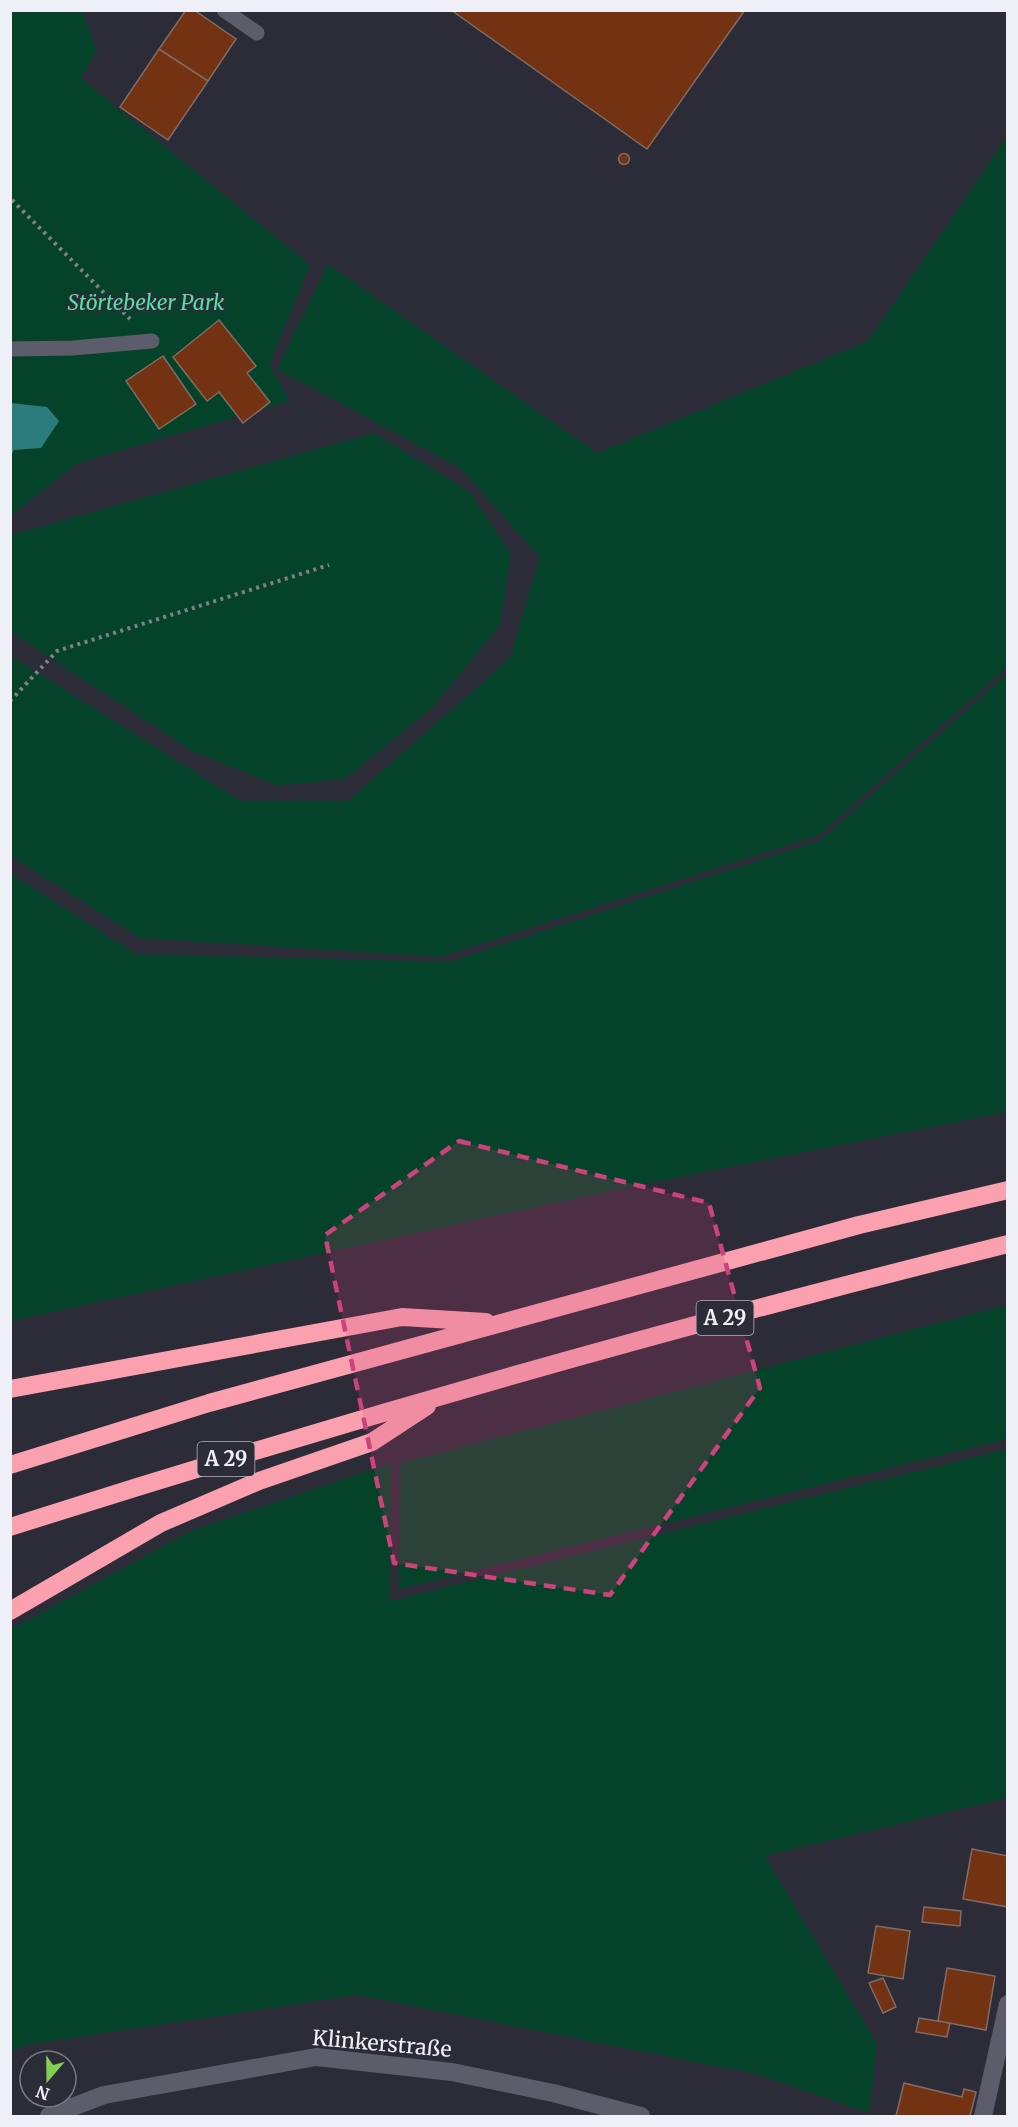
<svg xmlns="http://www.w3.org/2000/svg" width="1018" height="2127" viewBox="0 0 1018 2127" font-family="Merriweather,serif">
<rect width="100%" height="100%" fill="#2c2b38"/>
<!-- green -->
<path fill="#044329" d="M11,11h71l15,39 -16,28 229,187 -41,100 21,36 -214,63 -65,52z
M1007,137v530l-188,168 -379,122 -300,-19 -129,-82v-200l230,145h107l161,-142 31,-102 -80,-89 -183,-99 51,-105 269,189 271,-112z
M374,433l96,59 41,62 -11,71 -68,83 -87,71 -67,7 -86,-35 -181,-119v-97z
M1007,674v438l-373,74 -623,135v-447l125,80 313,8 372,-122z
M1007,1305v134l-608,150 1,-126z
M1007,1449v349l-242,58 112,188 -8,69 -109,-38 -403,-80 -331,50 -15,7v-423l182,-99 198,-67 -1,138z"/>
<!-- water -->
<path fill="#2c7c7e" d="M11,403l36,4 12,14 -18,27 -27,2 -3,5z"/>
<!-- building -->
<path fill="#733211" stroke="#7e6d66" stroke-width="1.5" d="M186,10h8l42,29 -28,42 -49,-32z
M451,10h294l-98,139z
M159,49l49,32 -40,59 -48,-33z
M618.5 159a5.5 5.5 0 1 1 11 0a5.5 5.5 0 1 1-11 0Z
M219,320l37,46 -9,7 23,29 -27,21 -24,-31 -12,9 -34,-44z
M163,356l33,48 -37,25 -33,-48z
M972,1849l36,7v51l-45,-8z
M924,1907l37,4 -1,15 -38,-4z
M876,1926l34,5 -7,48 -35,-6z
M947,1968l48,8 -9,54 -48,-9z
M883,1978l13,29 -13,6 -14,-30z
M919,2018l31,5 -3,14 -31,-5z
M904,2083l58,14 2,-8 12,3 -6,24h-74z"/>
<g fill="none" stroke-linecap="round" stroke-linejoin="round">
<!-- path -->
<path stroke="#80808b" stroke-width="4" stroke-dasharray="3 4.5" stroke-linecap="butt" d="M10,195v18
M12,200l118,119
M10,701l47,-50 272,-86"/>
<!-- lane -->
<path stroke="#5d5c6b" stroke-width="15" d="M224,10l33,23
M10,349l63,-1 79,-7"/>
<!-- street -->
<path stroke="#5d5c6b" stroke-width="18" d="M49,2116l55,-21 212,-38 136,15 101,21 88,23
M983,2116l25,-112"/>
<!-- highway -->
<path stroke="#faa0ae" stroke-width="18" d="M10,1389l392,-72 84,5
M10,1465l199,-62 650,-178 149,-35
M10,1527c330,-105 662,-200 998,-283
M10,1611l151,-88 98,-42 113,-39 55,-36"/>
</g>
<!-- marked area -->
<path fill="#cb437a" fill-opacity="0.2" stroke="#cb437a" stroke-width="4.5" stroke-dasharray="12 8" stroke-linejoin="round" d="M459,1141l250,62 51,185 -150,207 -216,-32 -69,-328z"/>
<g text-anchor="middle" stroke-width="4.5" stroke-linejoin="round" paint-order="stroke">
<!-- shield labels -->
<g fill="#2c2b38" stroke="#b4b4be" stroke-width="1.5">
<rect x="696.5" y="1301" width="57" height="34" rx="4.5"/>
<rect x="197.5" y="1442" width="57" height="34" rx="4.5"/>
</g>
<g font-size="20" font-weight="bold" fill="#efeff8">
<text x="725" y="1325">A 29</text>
<text x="226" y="1466">A 29</text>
</g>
<!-- park labels -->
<g font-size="21" font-style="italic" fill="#52e3a0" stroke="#2c2b38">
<text x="146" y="310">Störtebeker Park</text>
</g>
<!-- street labels -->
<g font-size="21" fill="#efeff8" stroke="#2c2b38">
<text transform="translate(382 2044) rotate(5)" y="7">Klinkerstraße</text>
</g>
</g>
<!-- border -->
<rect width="1018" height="2127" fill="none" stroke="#efeff8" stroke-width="24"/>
<!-- north arrow -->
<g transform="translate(48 2079) rotate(200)"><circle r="28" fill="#2c2b38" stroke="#7a7985" stroke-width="1.5"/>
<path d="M0-4.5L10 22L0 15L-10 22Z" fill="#80d051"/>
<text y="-9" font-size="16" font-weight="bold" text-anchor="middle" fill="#efeff8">N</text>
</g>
</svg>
